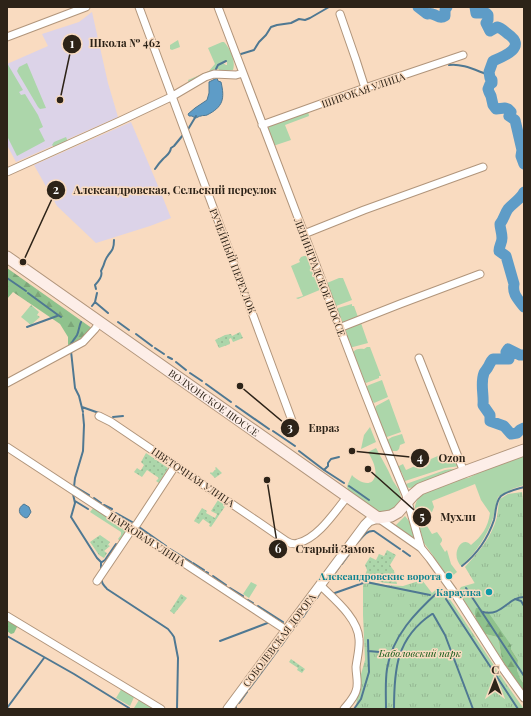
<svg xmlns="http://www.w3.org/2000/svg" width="531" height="716" viewBox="0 0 531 716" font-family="'Playfair Display',serif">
<defs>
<pattern id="forest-firs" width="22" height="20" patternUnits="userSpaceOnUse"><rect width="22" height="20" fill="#8fc28d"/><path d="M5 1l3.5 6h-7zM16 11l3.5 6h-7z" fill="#7ca679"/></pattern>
<pattern id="wetland-marsh" width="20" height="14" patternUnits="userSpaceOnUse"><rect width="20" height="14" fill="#acd6aa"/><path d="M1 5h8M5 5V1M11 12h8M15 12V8" fill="none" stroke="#94b792"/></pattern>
<pattern id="park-tufts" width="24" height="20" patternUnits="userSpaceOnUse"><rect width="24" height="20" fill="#acd6aa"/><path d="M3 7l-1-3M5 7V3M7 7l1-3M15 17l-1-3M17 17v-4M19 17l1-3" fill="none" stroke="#94b792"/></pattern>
<pattern id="garden-dots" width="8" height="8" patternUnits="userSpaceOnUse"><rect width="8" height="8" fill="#acd6aa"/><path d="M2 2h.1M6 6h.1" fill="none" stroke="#94b792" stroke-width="1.8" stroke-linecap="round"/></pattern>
</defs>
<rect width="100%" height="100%" fill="#f9dbc0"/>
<!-- education -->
<path fill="#dcd3e8" d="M92,12l16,71 10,34 -102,45 -9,-17v-81l41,-18 -6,-12 37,-12z
M131,122l30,71 10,25 -21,8 -54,17 -39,-37 -23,-41z"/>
<!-- grass -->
<path fill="#acd6aa" d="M178,40l2,7 -8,3 -2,-1v-4z
M222,42h2c6,6 12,19 9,28l-5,1h-9v-2h-2l1,-4 5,-2 3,2h1v-3l-2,-1 -8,4 -1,6 -27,13 -1,-4 21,-9 6,-7 -7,-16z
M7,63l16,27 -4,2 2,3 4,-1 13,21 5,12 -4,2 6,12 -28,15 -10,-20z
M27,63l19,45 -6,1 -2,-2 -20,-34 -1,-2 2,-4z
M308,111l1,5 -24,9 6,15 -18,6 -5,-15 1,-5z
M66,137l2,5 -13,6 -3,-3 2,-3z
M304,256h3l4,5 11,28 -24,10 -2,-1 7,-2 -12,-30 9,-4 -1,-2 2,-3z
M339,278h4l9,22 -16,6 -2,-1 -7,-22z
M352,304v2h2l4,11 20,-8 1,1 -36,13 -2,-1 -4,-12 1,-2z
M377,314l1,3 -17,6 7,20 -15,4h-2l-6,-14 1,-5z
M367,347h3l11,29h-2v2l-13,5 -1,-1 -12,-30c2,-3 7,-4 11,-3z
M382,380l6,17 -14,6 -8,-13v-3l3,-2z
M389,399l12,33 -14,5 -2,-1 -10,-27 1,-3z
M370,427l6,15 -15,7 3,-14z
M402,434l3,9 -5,2 -1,4 -2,2h-6l-4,-11 5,-3z
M376,448l12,22 5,11 6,9 2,7 -2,7 -6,6 -11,3 -7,-2 -10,-9 -17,-12 -1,-4 5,-11c5,6 20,14 23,1 2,-8 -3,-17 -7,-24z
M440,455l3,8 12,-5 5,8 -15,2 -40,13 -3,-8 -4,-5 1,-2 4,-2 3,6z
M524,456v29l-12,4 -14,8c-2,7 -3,14 -5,21 -6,18 -17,35 -31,47v2c-13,-12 0,-33 9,-22 11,-9 17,-18 19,-32l-9,-13 -6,-16 -43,17 2,6 -2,5 -9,5 4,9 5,8 5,-2 5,7v2l-2,3 5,8 2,-2 4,14 6,8 -6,5 -2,1 -25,-35 -9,-31v-6l2,-6 4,-5 5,-3 17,-6 8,-5 5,-2 12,-1 29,-14 10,-2z
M451,469l1,1 -38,15h-7l-1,-1 39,-14z
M94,507l33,21 1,3 -8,10 -2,-2 3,-4v-3l-31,-20z
M405,516l4,5 6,18 -20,-13z
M489,579l35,70v35c-7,-11 -8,-12 -6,-24l-7,-11v-5l-23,-33h-5l-3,-3 -6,8 2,4 -14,-23 -3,-7 2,-3z
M485,634l12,3 2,5 3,18z
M122,688l13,7 -5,11 -14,-8z
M141,699l16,10 -23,-1 5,-8z"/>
<!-- forest -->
<path fill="url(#forest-firs)" d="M7,268l86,61 -10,11 -15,8v-11l-8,-13 -47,-32 -6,7z
M476,608h4l5,4 3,-1 23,33v5l7,11 -1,10 3,8 4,6v8l-22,-32 -3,-18 -2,-5 -12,-3c-5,-8 -13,-16 -9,-26z
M8,619l10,6 -4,8 -3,1 -4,-3v-10z"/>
<!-- wetland -->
<path fill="url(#wetland-marsh)" d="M452,469h9l-46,18 -6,1 -5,-3 2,-1 1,1h7z"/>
<!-- park -->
<path fill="url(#park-tufts)" d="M31,305l8,7 -2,3 3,2 -9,8 -10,-8z
M522,492l2,16v156l-49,-71 2,-6 -12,-20c14,-16 26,-28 32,-50 1,-6 1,-12 3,-18l8,-5z
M363,580l22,5 18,1 19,-6 10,13 7,-6 7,7 8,11 53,80 17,24h-168l2,-24 7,-25 -2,-45z
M251,582l6,3 -8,13 -6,-4z"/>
<!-- garden -->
<path fill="url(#garden-dots)" d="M240,332l3,6 -10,4 -2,-4 -2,1 1,5 -11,4 -4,-8 10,-5 6,-1 1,2z
M146,453l22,15 -9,15 -3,-2 3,-3 -12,-8 -5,7 -8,-5 3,-4 3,2h1l3,-5 -3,-3z
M216,467l6,6 -7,5 -5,-5 1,-1 1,1 4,-4 -1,-1z
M218,500l8,5 -15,22 -2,-1 1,-2 -7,-5 -4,5 -5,-3 8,-13 5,3 -1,2 9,5 2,-4 -6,-3z
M100,535l10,7 -2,3 2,1 -6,5 3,2 -3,5 -5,-3 -9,-13z
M387,550l9,5 -6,10 4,6 3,13 -12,-1 -21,-5 3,-8 -2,-5 5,-8 6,3 3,-6 5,2z
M181,594l6,4 -13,16 -4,-3z
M291,659l14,10 -3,4 -5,-3 1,-2 -9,-6z"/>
<!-- water -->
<path fill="#5e9cc7" stroke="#4f7892" d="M217,78l1,3 3,1c4,17 2,25 -14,33 -2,1 -4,0 -6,1 -2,0 -4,2 -6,2l-3,-2h-3l-1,-2 7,-6 12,-8 2,-7v-11z
M24,504l5,3 2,5 -3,5 -2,1c-8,-3 -9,-10 -2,-14z"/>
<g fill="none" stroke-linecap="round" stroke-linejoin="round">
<!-- stream -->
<path stroke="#4f7892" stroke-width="2" d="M241,54l13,-4 5,-8 7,-7 5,-8 6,-2 14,-2 8,-4 6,1 5,-2 19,-11
M449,65c13,-2 28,6 40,10
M216,69l2,-4 8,-4
M187,131l9,-15
M155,169c2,-3 5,-7 8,-10 4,-4 7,-5 8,-11l3,-2 9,-11
M7,278l19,13
M96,289l-1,-4c4,-4 8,-9 6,-14 2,-4 3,-6 4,-10 4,-10 9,-8 9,-21
M28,293l30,22 3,2
M95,302l13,11
M92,306l3,-4 2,-9
M118,322l11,8
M27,327l30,-11
M136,334l16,12
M70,347c1,-5 4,-7 7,-12 2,-4 2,-9 4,-13
M155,348l9,6
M71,351l4,37 4,8 4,16
M168,357l4,2
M176,362l10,8
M190,373l12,8
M206,384l25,18
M236,406l33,23
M82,407l17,6
M113,417l10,-1
M273,431l22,15
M299,451l25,19 20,13
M324,470l4,-4v-3l3,-4 8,-2
M74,486l15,9
M349,486l20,14
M74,487l1,-9 8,-27 1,-26 -1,-11
M73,494l2,9 -4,14 26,41 4,4v7
M94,498l7,5
M75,501l13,8
M104,505l8,4
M116,513l18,10
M139,527l27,19
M357,543c5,-5 9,-13 17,-12l26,18
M170,549l21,13
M403,551l7,5
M102,562l3,-2 11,-16
M193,563l11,7
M342,564l13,-18
M462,566c15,-12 26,-28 32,-46 2,-7 1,-18 7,-24 6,-5 16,-7 23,-9
M206,572l2,1
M213,576l13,9
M102,580c-1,4 3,6 5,9l61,40 4,5 2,3 4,21 -1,51
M330,580l10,-14
M230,588l13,8
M466,588l58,88
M332,594l34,-12 64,13
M317,598l4,-7
M446,599l72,110
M515,599l6,2 3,5
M248,600l5,3
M258,606l25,16
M483,612c19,5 25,-15 41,-15
M303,617l10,-15
M291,632l9,-12
M7,636l67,38 55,34
M220,641l50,-19
M281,646l7,-10
M368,651l23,2
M249,689l29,-39
M239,703l8,-11
M7,708l37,-50
M235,709l1,-2
M354,709l7,-10 8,-27 -1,-32
M386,709c0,-13 -1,-27 1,-40 5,-33 29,-57 52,-78
M394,709c0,-39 2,-71 38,-95h1l12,21 28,74"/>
<!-- river -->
<path stroke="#5e9cc7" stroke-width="11" d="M418,7l9,7c1,0 4,-1 5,0 6,1 7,6 13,2v-6l2,-3
M475,7l1,6h10l2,2v5l-2,3 4,8 7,-4c5,1 7,4 11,7 19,13 -3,22 -15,27l-4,11 1,6 2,2v3l-2,1 -2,5 1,3 2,4 2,9 3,4 9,-1 3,1 3,3 -2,4 6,4 7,30 -1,6 3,8
M524,192c-3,7 -11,11 -16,17 -3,4 -4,10 -8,15 0,4 2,9 2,14 0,5 -3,8 -3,13l7,5 8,28c-2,10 4,15 10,23
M524,355h-4l-12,-6 -2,3 3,5v2h-16c-3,3 -3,5 -5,8 -1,2 -3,4 -4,6 -4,10 0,21 -1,32l7,10v6l14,5 7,8 6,-1 3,-3 4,-2"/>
<!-- minor casing -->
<g stroke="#b1957b" stroke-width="9">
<path id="minor" d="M139,7l155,419
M218,7l144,379 22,56 22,53 15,53
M340,14l16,46 9,28
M7,37l79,-30
M262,125l103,-37 98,-33
M7,172l113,-51 51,-24 34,-20 9,-3 22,1 7,-2
M304,234l60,-24 119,-43
M339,328l61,-24 80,-30
M419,358l45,114
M7,383l76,-41 12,-13 5,-7
M99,416l12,6 146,99 29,20c3,2 7,4 12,2 20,-5 36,-30 49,-46
M7,447l279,183
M378,518l43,30 9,11 23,32 48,75 23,32
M97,581l35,-52 5,-5 38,-58
M320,585c14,14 38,33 39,54 1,9 -2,19 -3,28 0,8 3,17 0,24 -2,7 -8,13 -12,18
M7,616l154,93"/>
</g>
<!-- tertiary casing -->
<g stroke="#b1957b" stroke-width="11">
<path id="tertiary" d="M228,709l137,-184 4,-4 9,-3"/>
</g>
<!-- secondary casing -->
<g stroke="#b1957b" stroke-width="13">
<g id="secondary">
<path id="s1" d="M7,257l371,261 13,-2 7,-4 15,-17 7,-6 44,-17 60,-22"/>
</g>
</g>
<!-- minor -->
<use href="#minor" stroke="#fff" stroke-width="7"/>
<!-- tertiary -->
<use href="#tertiary" stroke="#fff" stroke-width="9"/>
<!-- secondary -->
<use href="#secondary" stroke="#fdeee8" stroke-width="11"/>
</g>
<!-- markers -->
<g fill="#0f9aa8" stroke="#f9dbc0" stroke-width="1.5">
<circle cx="449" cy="576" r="4"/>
<circle cx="489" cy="592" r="4"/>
</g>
<g text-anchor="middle" stroke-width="3" stroke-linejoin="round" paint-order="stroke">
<!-- street labels -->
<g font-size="10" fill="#2d2318" stroke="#f9dbc0">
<text transform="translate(363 90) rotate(-19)" y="4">ШИРОКАЯ УЛИЦА</text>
<text transform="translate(233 261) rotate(69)" y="4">РУЧЕЙНЫЙ ПЕРЕУЛОК</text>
<text transform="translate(320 277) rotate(69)" y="4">ЛЕНИНГРАДСКОЕ ШОССЕ</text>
<text dy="4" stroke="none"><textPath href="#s1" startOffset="253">ВОЛХОНСКОЕ ШОССЕ</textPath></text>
<text transform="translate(193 477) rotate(34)" y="4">ЦВЕТОЧНАЯ УЛИЦА</text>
<text transform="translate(147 539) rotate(33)" y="4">ПАРКОВАЯ УЛИЦА</text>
<text transform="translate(279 640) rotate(-53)" y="4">СОБОЛЕВСКАЯ ДОРОГА</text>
</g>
<!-- culture labels -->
<g font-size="10" font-weight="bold" fill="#0d838f" stroke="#f9dbc0" text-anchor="end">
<text x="441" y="580">Александровские ворота</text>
<text x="481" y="596">Караулка</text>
</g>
<!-- park labels -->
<g font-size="10" font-style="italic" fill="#0d5714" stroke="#f9dbc0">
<text x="420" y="657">Баболовский парк</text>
</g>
</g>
<!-- callouts -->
<path fill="none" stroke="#2d2318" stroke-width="1.5" d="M60 100L72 44M23 262L56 190M240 386L290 428M352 451L420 458M368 469L422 517M267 480L278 549"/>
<g fill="#2d2318" stroke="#f9dbc0" stroke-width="1.5">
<circle cx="60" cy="100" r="4"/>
<circle cx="23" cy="262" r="4"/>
<circle cx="240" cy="386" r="4"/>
<circle cx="352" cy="451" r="4"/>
<circle cx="368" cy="469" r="4"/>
<circle cx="267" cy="480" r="4"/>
<circle cx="72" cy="44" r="10"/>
<circle cx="56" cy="190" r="10"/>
<circle cx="290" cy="428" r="10"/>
<circle cx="420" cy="458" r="10"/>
<circle cx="422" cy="517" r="10"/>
<circle cx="278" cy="549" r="10"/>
</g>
<g font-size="12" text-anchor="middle" font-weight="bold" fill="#fff">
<text x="72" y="48">1</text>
<text x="56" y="194">2</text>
<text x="290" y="432">3</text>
<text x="420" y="462">4</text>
<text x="422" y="521">5</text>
<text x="278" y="553">6</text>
</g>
<g font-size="11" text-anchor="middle" font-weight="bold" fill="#2d2318" stroke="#f9dbc0" stroke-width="3" stroke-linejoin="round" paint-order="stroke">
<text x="125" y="47">Школа № 462</text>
<text x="175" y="194">Александровская, Сельский переулок</text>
<text x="324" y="432">Евраз</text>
<text x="452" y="462">Ozon</text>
<text x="458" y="521">Мухли</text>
<text x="335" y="553">Старый Замок</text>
</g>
<!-- border -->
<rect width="531" height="716" fill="none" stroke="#2d2318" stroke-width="16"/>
<!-- north arrow -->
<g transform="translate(495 680)" stroke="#f9dbc0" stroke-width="3" paint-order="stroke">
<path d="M0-3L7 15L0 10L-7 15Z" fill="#2d2318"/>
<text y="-6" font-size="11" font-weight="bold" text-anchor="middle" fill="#2d2318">С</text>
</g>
</svg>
